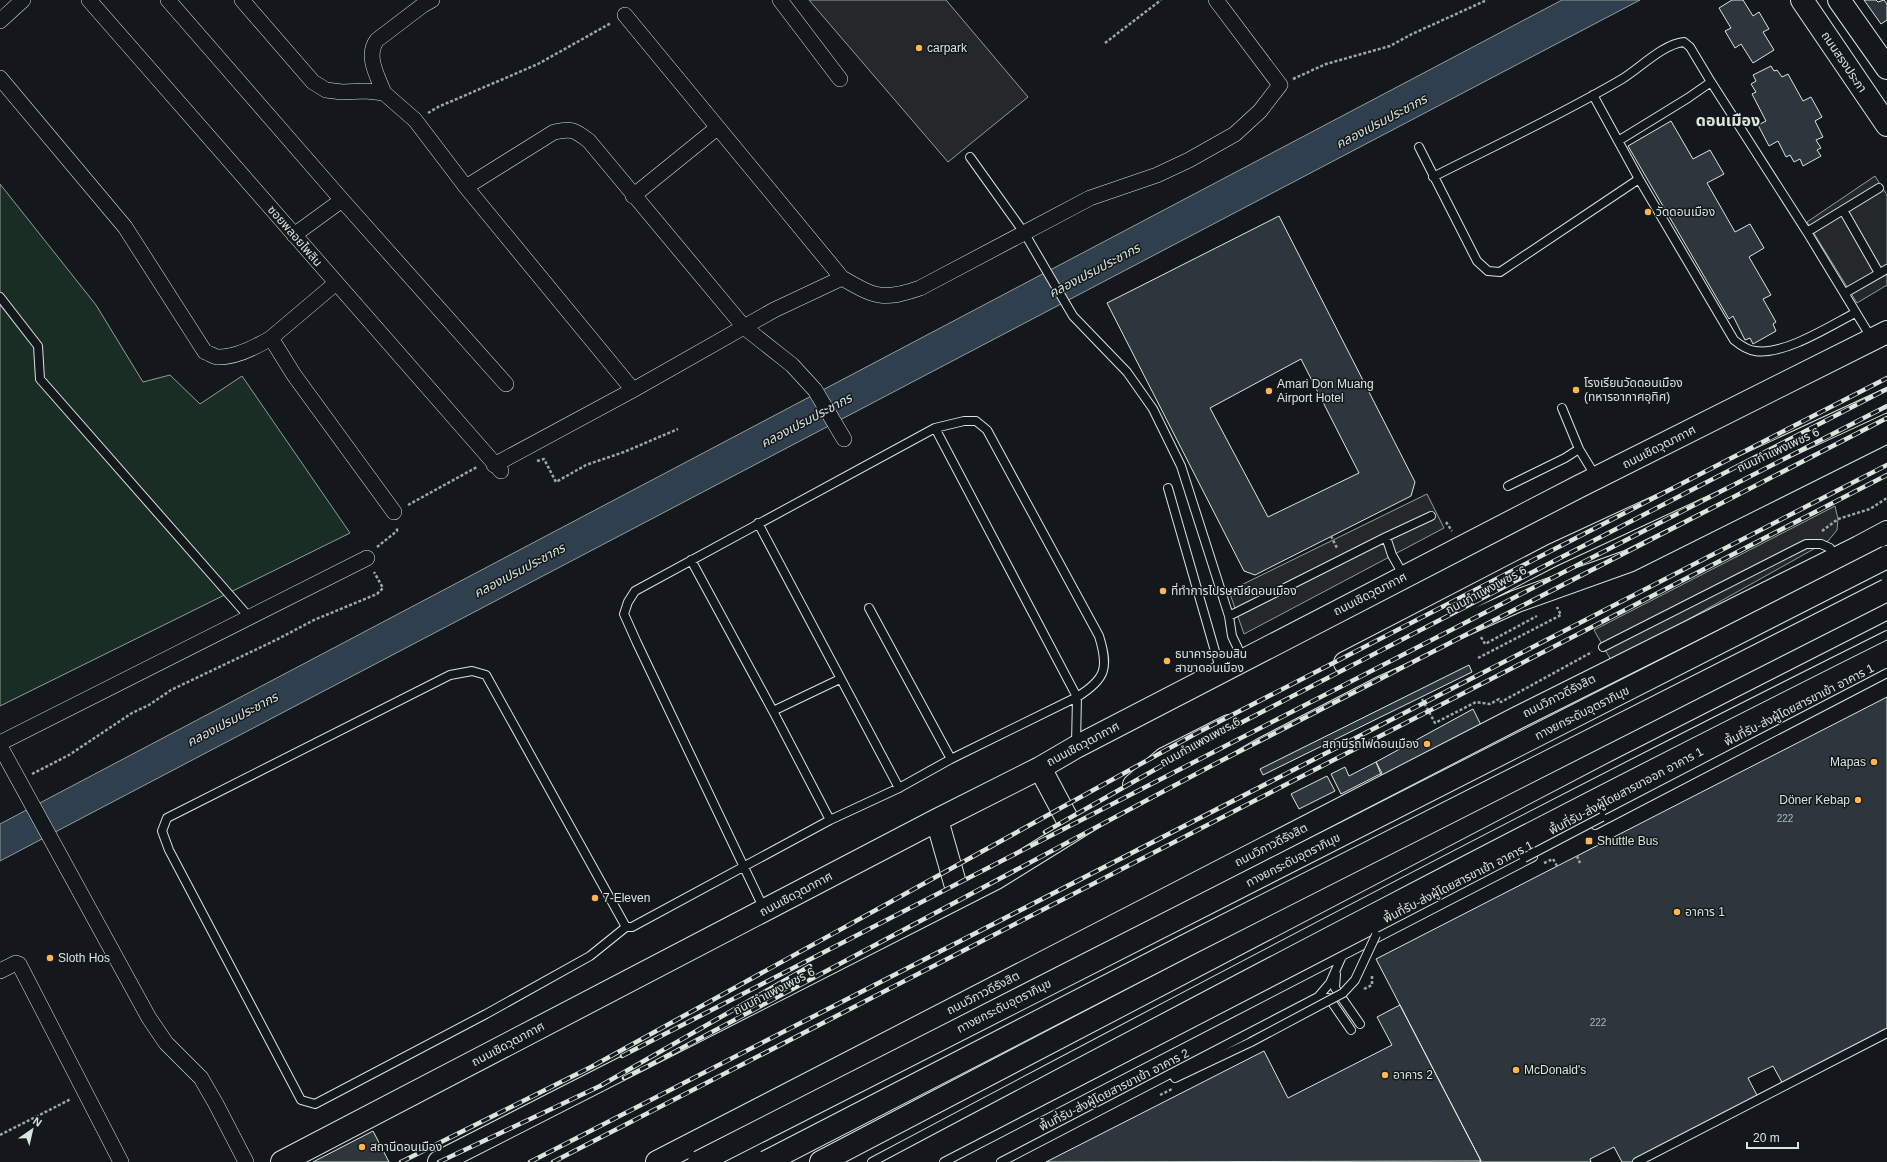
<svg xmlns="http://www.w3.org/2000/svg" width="1887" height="1162" viewBox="0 0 1887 1162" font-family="Helvetica,'Noto Sans Thai',sans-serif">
<rect width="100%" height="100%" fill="#14181c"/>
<!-- green -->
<path fill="#1a2d24" stroke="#939e99" d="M0,184l96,121 47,77 27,-7 30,29 42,-28 108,157 -350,173z"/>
<!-- parking -->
<path fill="#24282b" stroke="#939e99" d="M809,0h137l82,97 -80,65z
M1875,176l12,19v90l-30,18 -50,-81z
M1427,494l17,34 -200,106 -15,-43z
M1835,506l3,13 -1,11 -9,11 -216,121 -18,-32z"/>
<!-- water -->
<path fill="#2f3f4d" stroke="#939e99" d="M1562,0h78l-1640,861v-37z"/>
<!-- building -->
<path fill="#2c363c" stroke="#d8e6dc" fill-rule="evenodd" d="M1732,0h11l10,16 6,-4 10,17 -6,3 11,18 -21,13 -12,-19 -6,4 -10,-17 6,-3 -12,-20z
M1864,0h12l2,2 6,-2 3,4v16l-6,4z
M1771,66l3,5 3,-1 5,7 6,-3 15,27 8,-4 11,20 -7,4 8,16 -7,3 5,8 -4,2 4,6 -18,10 -3,-7 -6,3 -4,-7 -4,2 -8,-16 -9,5 -11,-21 8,-4 -14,-27 4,-2 -5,-8 5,-3 -3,-6z
M1671,121l22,38 17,-9 14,24 -17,9 28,49 15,-8 14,24 -15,9 22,38 -8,4 13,23 -3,2 3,7 -23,13 -3,-6 -5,2 -12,-24 -4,3 -101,-173z
M1279,216l136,266 -4,14 -156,79 -11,-4 -137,-268zM1301,359l58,114 -91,44 -58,-109z
M1469,665l3,7 -209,103 -3,-6z
M1887,697v336l-103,53 -11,-20 -25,12 11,21 -122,63h-15l-8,-15 -24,12 1,3h-112l2,-1 -105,-202z
M1473,709l9,18 -100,50 -6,-15z
M1376,762l6,11 -41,21 -10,-20 14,-7 4,9z
M1327,776l8,15 -36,18 -8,-15z
M1400,1005l81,156 -435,1 218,-111 24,47 104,-53 -15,-28z
M373,1131l16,31h-76z"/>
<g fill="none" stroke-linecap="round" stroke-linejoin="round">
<!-- lane casing -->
<g stroke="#d8e6dc" stroke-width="10">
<path id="lane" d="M1593,95l46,84 95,161c6,5 13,10 21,11 28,5 75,-25 100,-38
M1618,141l70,-43 23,-16 96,150 65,107
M1419,147l58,114 11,10 12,1 139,-93
M970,157l55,77 48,82 54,56 26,37 28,57 48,150 3,20 11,23
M1433,177c63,-32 128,-62 189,-98 18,-11 41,-35 62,-37l6,5 21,35
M1843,210l36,63
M1807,232l72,-44
M1845,293l42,-24
M0,297l38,49 2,33 209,238
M1562,408l17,41 17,28
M935,428l142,269 -1,47
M1508,486l57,-28 14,-9
M1168,488l53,184
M758,523l141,265
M1386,537l6,18 12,21
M691,560l82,151 67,-32
M869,608l82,151
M1229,616l157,-79 45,-21
M1603,647l203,-103h15l9,4 4,11
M773,711l57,109
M1595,825l292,-152
M626,927l-140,-252 -14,-4 -22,4 -283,143 -5,13 7,19 132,250 14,4 171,-90 104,-58 36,-29h6l198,-107 69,-32 52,-29 126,-62c29,-18 32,-29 22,-61l-112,-206 -11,-9h-12l-29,7 -300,163 -7,11 -4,12 13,29 127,266
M1336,974l-1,14 25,36
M1325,998h4l22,32
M1175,1078l76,-36
M872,1162c337,-179 674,-357 1015,-527
M944,1162l589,-305
M1001,1162l317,-165 12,-14 12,-27
M1637,1162l250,-129"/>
</g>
<!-- street casing -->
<g stroke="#d8e6dc" stroke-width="16">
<path id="street" d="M89,0l412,471
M168,0l174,200 164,184
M242,0l71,82 13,8 16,2 24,-1 18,2 31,27 51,67 167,203
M780,0l60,79
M625,15l217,263
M0,21l23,-21
M0,78l125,149 80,125c4,1 8,4 12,5 18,1 39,-10 54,-19l23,37 100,137
M384,93c-6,-16 -19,-37 -7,-53l46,-35 9,-5
M466,187l88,-55c18,-4 21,-2 35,9l155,186 48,38 23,25 29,49
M633,196l84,-68
M294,235l48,-35
M271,338l65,-55
M494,465l139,-75 141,-80 68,-32c33,19 41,23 78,10l170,-90 67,-23 32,-15 46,-26 25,-23 20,-26 -64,-85
M0,743l367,-185
M0,746l149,272 17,25 35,35 15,26 30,58
M0,971l16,-8 3,1 102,198"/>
</g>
<!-- secondary casing -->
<g stroke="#d8e6dc" stroke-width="24">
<path id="secondary" d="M1802,0l85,125
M1839,0l48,68
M1345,663l208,-108 334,-155
M1040,768l33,62
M1134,785l30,-26 65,-33
M937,820l22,77
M282,1162l655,-342 103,-52 36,-21 502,-260 309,-155
M439,1162l557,-284 108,-67 80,-43 67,-39 122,-63 144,-65 112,-40 258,-129"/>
</g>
<!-- highway casing -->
<g stroke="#d8e6dc" stroke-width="24">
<path id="highway" d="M657,1162l860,-444 342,-171 28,-15
M821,1162l789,-413 277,-141"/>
</g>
<!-- path -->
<path stroke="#9da8a2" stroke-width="2.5" stroke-dasharray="3 2" stroke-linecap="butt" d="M1105,43l56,-43
M1293,79l33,-15 64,-18 22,-12 75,-34
M428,113l10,-6 100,-43 73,-41
M537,461l7,-2 12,23 30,-17 38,-13 54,-23
M408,505l69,-38
M1446,522l6,9
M1822,531l16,-12 32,-10 17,-11
M1331,536l6,12
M377,547l20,-16v-4
M1481,637l4,7 52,-28
M1478,658l83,-43 -4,-8
M1422,699l13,24 41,-21 14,2 9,-5 2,3 91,-50
M32,774l37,-19 63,-42 17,-8 22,-15 105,-50 38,-20 63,-26 6,-6 -9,-16
M1577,856l3,7
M1544,863l9,-4 4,7
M1364,989l8,-4v-10
M1160,1095l12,-6
M0,1135l71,-36"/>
<!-- lane -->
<use href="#lane" stroke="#14181c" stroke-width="8"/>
<!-- street -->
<use href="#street" stroke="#14181c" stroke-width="15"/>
<!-- secondary -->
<use href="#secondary" stroke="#14181c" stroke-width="22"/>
<!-- highway -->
<use href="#highway" stroke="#14181c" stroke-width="22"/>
<!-- rail casing -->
<g stroke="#d8e6dc" stroke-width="4.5">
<path id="rail" d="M1045,832l155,-88 687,-355
M622,1056l1265,-650
M624,1078l26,-13 561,-299 676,-348
M401,1162l190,-95 604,-333 692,-356
M439,1162l161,-76 210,-120
M530,1162l1357,-697
M553,1162l1334,-687"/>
</g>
<!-- rail -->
<use href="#rail" stroke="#14181c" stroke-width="3" stroke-dasharray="9" stroke-linecap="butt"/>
<!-- lane-bridge casing -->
<g stroke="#d8e6dc" stroke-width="10" stroke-linecap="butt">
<path id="lane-bridge" d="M1524,858l78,-41
M1251,1042l92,-49 12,-13 21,-45"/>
</g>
<!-- highway-bridge casing -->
<g stroke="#d8e6dc" stroke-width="24" stroke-linecap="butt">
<path id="highway-bridge" d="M699,1162l1188,-605
M766,1162l419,-216 702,-356"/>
</g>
<!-- lane-bridge -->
<use href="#lane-bridge" stroke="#14181c" stroke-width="8"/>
<!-- highway-bridge -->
<use href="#highway-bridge" stroke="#14181c" stroke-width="22"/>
</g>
<!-- markers -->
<g fill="#ffb74d" stroke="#14181c" stroke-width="1.5">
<circle cx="919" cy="48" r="4"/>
<circle cx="1648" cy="212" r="4"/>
<circle cx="1576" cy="390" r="4"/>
<circle cx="1269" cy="391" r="4"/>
<circle cx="1163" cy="591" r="4"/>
<circle cx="1167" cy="661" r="4"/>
<circle cx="1427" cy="744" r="4"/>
<circle cx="1874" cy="762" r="4"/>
<circle cx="1858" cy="800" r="4"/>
<rect x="1585" y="837" width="8" height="8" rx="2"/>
<circle cx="595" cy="898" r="4"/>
<circle cx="1677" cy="912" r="4"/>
<circle cx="50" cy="958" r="4"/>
<circle cx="1516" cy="1070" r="4"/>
<circle cx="1385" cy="1075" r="4"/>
<circle cx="362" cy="1147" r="4"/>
</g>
<g text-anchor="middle" stroke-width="3" stroke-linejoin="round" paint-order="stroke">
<!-- number labels -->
<g font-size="10" fill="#adbab4">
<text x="1785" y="822">222</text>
<text x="1598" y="1026">222</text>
</g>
<!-- poi labels -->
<g font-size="12" fill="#d8e6dc" stroke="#14181c" text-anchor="start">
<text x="927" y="52">carpark</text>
<text x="1656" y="216">วัดดอนเมือง</text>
<text x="1584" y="387">โรงเรียนวัดดอนเมือง<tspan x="1584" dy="14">(ทหารอากาศอุทิศ)</tspan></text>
<text x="1277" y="388">Amari Don Muang<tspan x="1277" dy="14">Airport Hotel</tspan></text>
<text x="1171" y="595">ที่ทำการไปรษณีย์ดอนเมือง</text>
<text x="1175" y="658">ธนาคารออมสิน<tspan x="1175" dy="14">สาขาดอนเมือง</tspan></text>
<text x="1419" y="748" text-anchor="end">สถานีรถไฟดอนเมือง</text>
<text x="1866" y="766" text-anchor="end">Mapas</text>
<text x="1850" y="804" text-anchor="end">Döner Kebap</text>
<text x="1597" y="845">Shuttle Bus</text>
<text x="603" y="902">7-Eleven</text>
<text x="1685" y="916">อาคาร 1</text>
<text x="58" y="962">Sloth Hos</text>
<text x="1524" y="1074">McDonald's</text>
<text x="1393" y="1079">อาคาร 2</text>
<text x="370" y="1151">สถานีดอนเมือง</text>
</g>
<!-- street labels -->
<g font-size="12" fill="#d8e6dc" stroke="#14181c">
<text transform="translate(1844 62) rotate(56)" y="4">ถนนสรงประภา</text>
<text transform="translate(295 236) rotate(49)" y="4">ซอยพลอยไพลิน</text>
<text transform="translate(1659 447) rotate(-27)" y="4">ถนนเชิดวุฒากาศ</text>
<text transform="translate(1778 450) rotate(-25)" y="4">ถนนกำแพงเพชร 6</text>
<text transform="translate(1486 590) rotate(-28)" y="4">ถนนกำแพงเพชร 6</text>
<text transform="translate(1370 594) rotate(-27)" y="4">ถนนเชิดวุฒากาศ</text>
<text transform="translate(1559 696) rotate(-27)" y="4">ถนนวิภาวดีรังสิต</text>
<text transform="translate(1799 705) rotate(-27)" y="4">พื้นที่รับ-ส่งผู้โดยสารขาเข้า อาคาร 1</text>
<text transform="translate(1582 713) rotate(-27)" y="4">ทางยกระดับอุตราภิมุข</text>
<text transform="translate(1200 742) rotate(-29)" y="4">ถนนกำแพงเพชร 6</text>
<text transform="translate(1083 744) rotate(-28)" y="4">ถนนเชิดวุฒากาศ</text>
<text transform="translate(1626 791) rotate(-28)" y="4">พื้นที่รับ-ส่งผู้โดยสารขาออก อาคาร 1</text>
<text transform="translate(1271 845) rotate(-27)" y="4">ถนนวิภาวดีรังสิต</text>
<text transform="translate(1293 860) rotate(-27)" y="4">ทางยกระดับอุตราภิมุข</text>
<text transform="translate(1458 882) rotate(-27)" y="4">พื้นที่รับ-ส่งผู้โดยสารขาเข้า อาคาร 1</text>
<text transform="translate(796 894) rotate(-28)" y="4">ถนนเชิดวุฒากาศ</text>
<text transform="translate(774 991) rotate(-27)" y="4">ถนนกำแพงเพชร 6</text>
<text transform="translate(983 993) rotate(-27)" y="4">ถนนวิภาวดีรังสิต</text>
<text transform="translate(1004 1006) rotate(-27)" y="4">ทางยกระดับอุตราภิมุข</text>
<text transform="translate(508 1044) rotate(-28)" y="4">ถนนเชิดวุฒากาศ</text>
<text transform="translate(1114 1090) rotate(-27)" y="4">พื้นที่รับ-ส่งผู้โดยสารขาเข้า อาคาร 2</text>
</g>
<!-- water labels -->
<g font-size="13" font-style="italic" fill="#d8e6dc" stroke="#14181c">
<text transform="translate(1381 121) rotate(-28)" y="5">คลองเปรมประชากร</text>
<text transform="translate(1094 270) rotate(-28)" y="5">คลองเปรมประชากร</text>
<text transform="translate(806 420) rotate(-28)" y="5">คลองเปรมประชากร</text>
<text transform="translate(519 570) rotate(-28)" y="5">คลองเปรมประชากร</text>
<text transform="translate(232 719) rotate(-28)" y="5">คลองเปรมประชากร</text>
</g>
<!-- district labels -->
<g font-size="16" font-weight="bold" fill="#d8e6dc" stroke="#14181c">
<text x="1728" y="126">ดอนเมือง</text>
</g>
</g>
<!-- north arrow -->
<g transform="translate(32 1130) rotate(34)" stroke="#14181c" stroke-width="3" paint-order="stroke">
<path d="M0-3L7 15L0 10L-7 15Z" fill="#d8e6dc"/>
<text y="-6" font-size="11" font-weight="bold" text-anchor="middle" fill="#d8e6dc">N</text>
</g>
<!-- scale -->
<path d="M1747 1142v6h51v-6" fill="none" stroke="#d8e6dc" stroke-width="2"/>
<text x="1753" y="1142" font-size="12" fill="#d8e6dc" stroke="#14181c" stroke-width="3" paint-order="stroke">20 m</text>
</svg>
